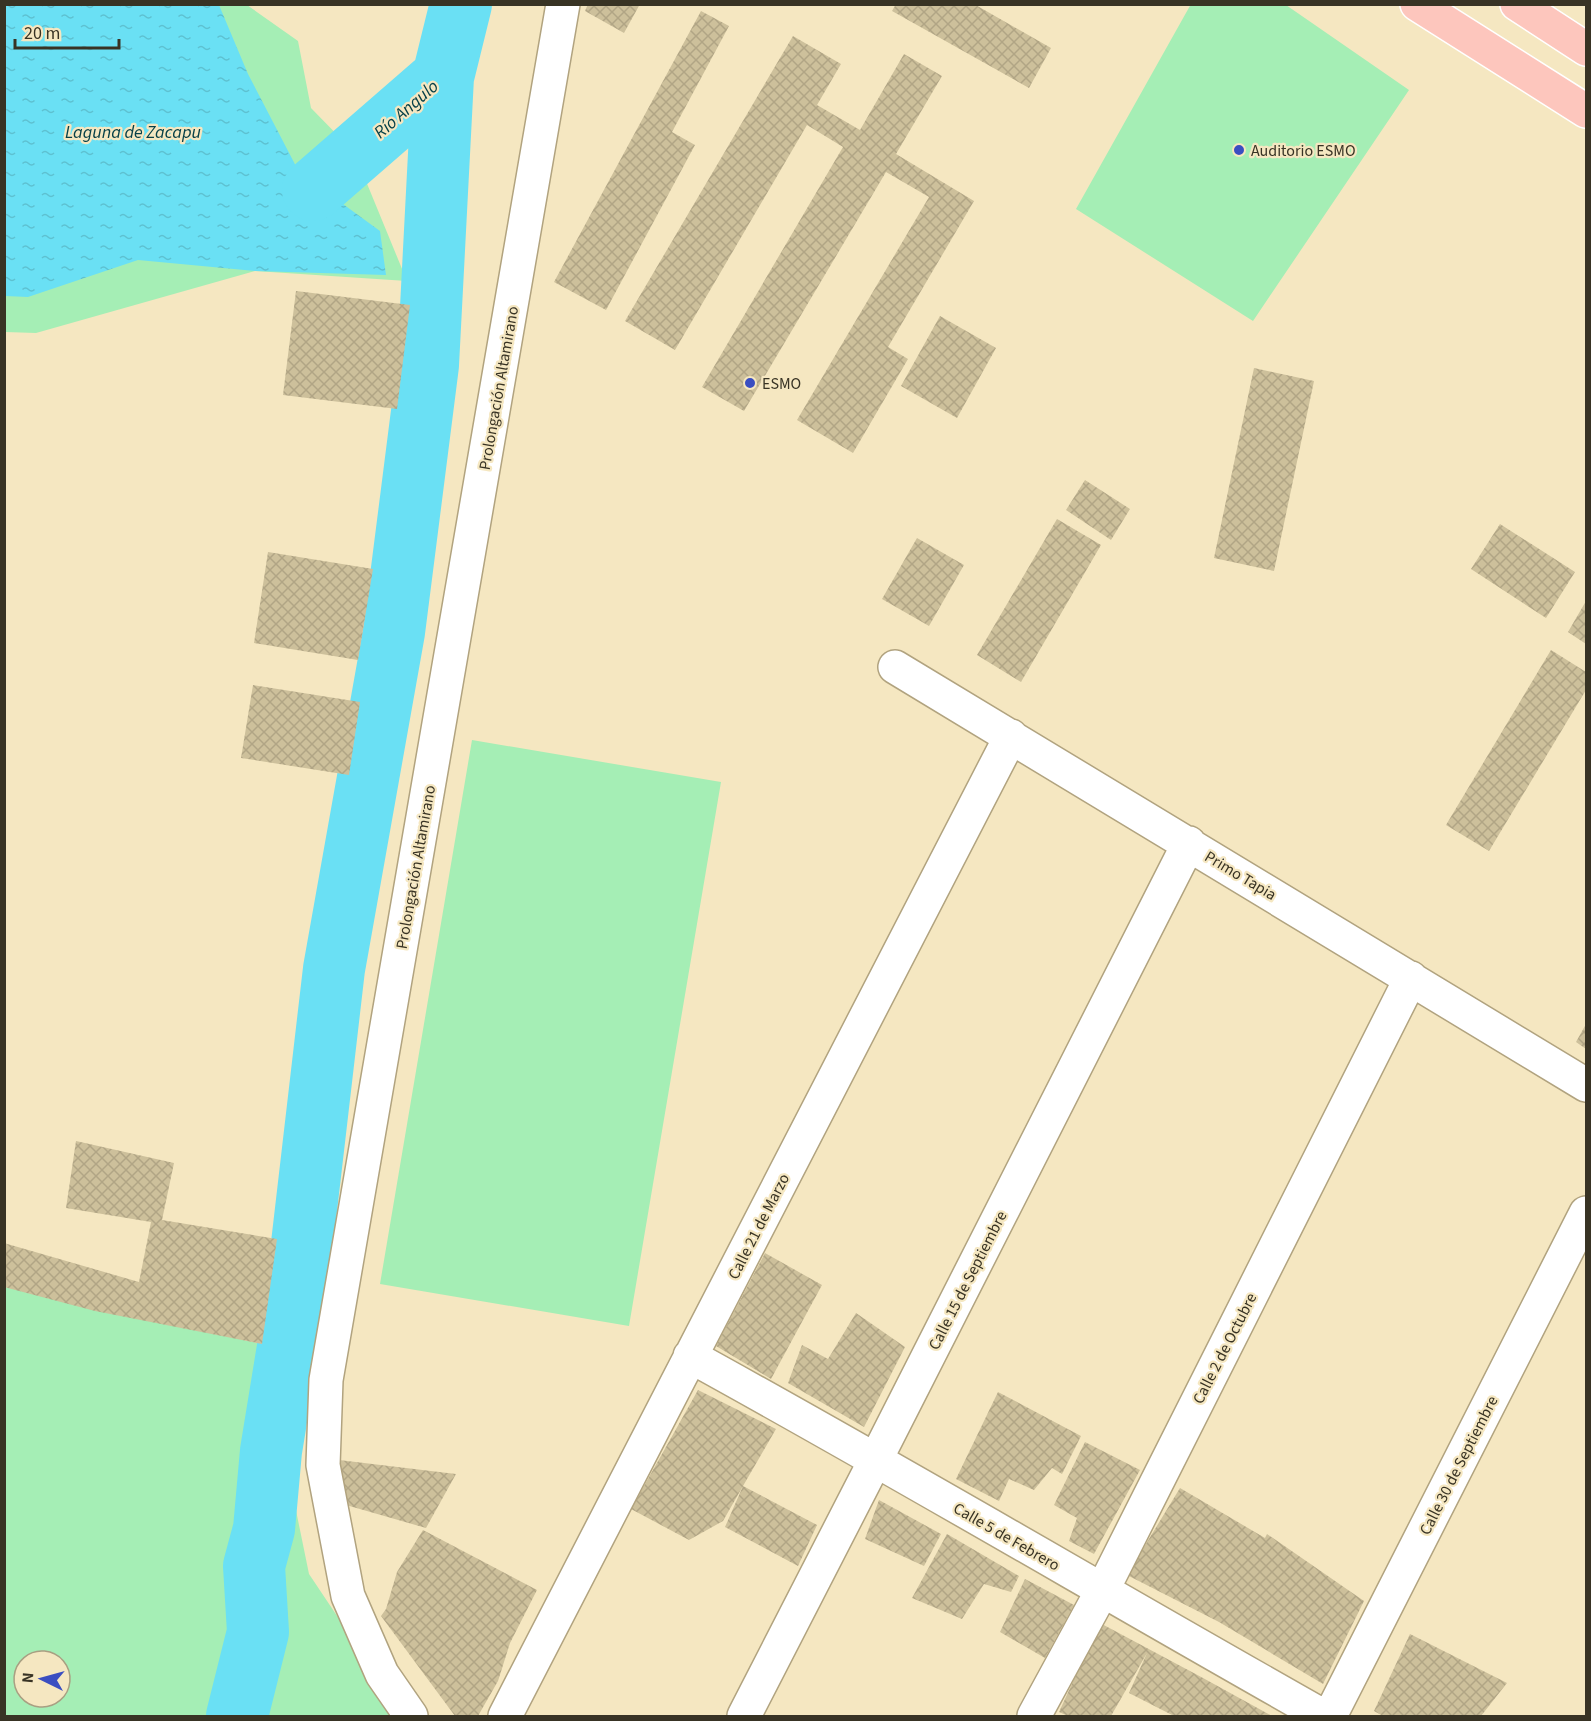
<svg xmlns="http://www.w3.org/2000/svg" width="1591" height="1721" viewBox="0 0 1591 1721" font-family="'Source Sans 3',sans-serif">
<defs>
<pattern id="water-ripples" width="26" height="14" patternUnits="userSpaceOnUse" patternTransform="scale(1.5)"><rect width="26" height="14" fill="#6ae0f4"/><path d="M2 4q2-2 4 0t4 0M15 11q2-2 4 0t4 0" fill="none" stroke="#5dc1d1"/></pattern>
<pattern id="building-cross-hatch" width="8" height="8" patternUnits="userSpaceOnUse" patternTransform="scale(1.5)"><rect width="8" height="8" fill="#cdc09b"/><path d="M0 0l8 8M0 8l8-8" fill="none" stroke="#b1a585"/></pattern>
</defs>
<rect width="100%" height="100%" fill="#f5e7c1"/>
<!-- green -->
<path fill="#a5eeb5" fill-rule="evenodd" d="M1191,4l95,1 123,85 -156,231 -177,-112z
M5,5h242l51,36 13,67 43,44 53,129 -152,-10 -219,62 -31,-1z
M472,740l249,42 -92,544 -249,-42z
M5,1287l257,57 47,230 95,142h-399zM24,1661h36v36h-36z"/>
<!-- water -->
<path fill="url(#water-ripples)" d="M5,4l214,1 29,69 51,98 81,59 6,44 -131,-4 -117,-11 -110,37 -23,-1z"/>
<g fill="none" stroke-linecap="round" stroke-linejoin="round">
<!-- river -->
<path stroke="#6ae0f4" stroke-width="62" d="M313,190l130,-113 18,-73
M237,1716l21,-84 -4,-66 10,-37 7,-78 24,-147 39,-335 60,-337 34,-267 15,-288"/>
</g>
<!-- building -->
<path fill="url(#building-cross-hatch)" d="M588,4h52l-16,29 -39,-22z
M896,4h78l77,44 -22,40 -137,-77z
M701,11l28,15 -57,106 23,13 -89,165 -52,-28z
M793,36l48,28 -24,41 43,25 44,-76 38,22 -46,78 78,47 -86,146 20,12 -55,94 -56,-33 132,-223 -43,-25 -142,239 -42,-24 141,-240 -36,-22 -132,225 -50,-29z
M296,291l114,14 -13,104 -114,-14z
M940,316l56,32 -39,70 -56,-32z
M1254,368l60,13 -40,190 -60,-13z
M1085,480l45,29 -19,31 -45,-30z
M1057,519l44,26 -80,137 -44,-27z
M1500,524l75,48 -29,46 -75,-49z
M917,538l47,27 -35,61 -47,-27z
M268,552l105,17 -15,91 -104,-17z
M1586,601v43l-18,-12z
M1551,650l35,22v18l-97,161 -43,-26z
M253,685l107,17 -11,73 -108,-17z
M1586,1024v25l-10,-7z
M76,1141l98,22 -12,57 115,19 -15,105 -167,-33 -91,-24v-44l135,39 12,-60 -85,-14z
M765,1253l57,32 -51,94 -55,-33z
M856,1313l49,34 -41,80 -76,-44 14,-38 26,14z
M698,1390l78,39 -33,57 74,39 -19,41 -73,-39 18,-41 -20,35 -34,19 -58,-31z
M998,1392l83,44 -19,38 -10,-6 -18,22 -25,-11 -10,22 -43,-22z
M1085,1442l55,28 -46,84 -25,-13 8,-23 -23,-13z
M339,1460l117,14 -30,54 -80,-23z
M1180,1488l85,50 2,-4 97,67 -41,83 -104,-62 -92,-47z
M879,1500l62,34 -17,32 -59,-27z
M423,1530l114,60 -27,53 -12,38 -20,35h-23l-74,-100 5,-7 11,-37z
M947,1534l72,42 -8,16 -27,-8 -22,35 -50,-21z
M1025,1579l49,26 -29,53 -45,-26z
M1100,1623l103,55 69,38h-98l-45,-23 18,-40 -36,63h-43l-9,-4z
M1410,1634l97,49 -26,33h-98l-9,-5z"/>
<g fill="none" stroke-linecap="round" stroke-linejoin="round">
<!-- minor casing -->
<g stroke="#b1a37f" stroke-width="36">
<path id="minor" d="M895,667l691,418
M690,1356c213,117 422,241 633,360
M411,1716l-29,-42 -34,-78 -25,-131 3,-85 237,-1376
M505,1716l506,-980
M744,1716l132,-257 313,-616
M1034,1716l68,-125 309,-613
M1330,1716l256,-503"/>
</g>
<!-- major casing -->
<g stroke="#fff" stroke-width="36">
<path id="major" d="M1417,4l169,107
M1517,4l69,45"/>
</g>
<!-- minor -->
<use href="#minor" stroke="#fff" stroke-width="33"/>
<!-- major -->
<use href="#major" stroke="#fdc6bd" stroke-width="33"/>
</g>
<!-- markers -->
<g fill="#3a4ec1" stroke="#f5e7c1" stroke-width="2">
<circle cx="1239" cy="150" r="6"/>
<circle cx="750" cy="383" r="6"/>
</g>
<g text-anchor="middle" stroke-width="4.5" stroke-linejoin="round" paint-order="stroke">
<!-- poi labels -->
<g font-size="16" fill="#383324" stroke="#f5e7c1" text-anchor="start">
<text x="1251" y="156">Auditorio ESMO</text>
<text x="762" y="389">ESMO</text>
</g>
<!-- street labels -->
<g font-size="16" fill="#383324" stroke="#f5e7c1">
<text transform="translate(498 388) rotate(-80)" y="6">Prolongación Altamirano</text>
<text transform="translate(415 867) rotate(-80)" y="6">Prolongación Altamirano</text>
<text transform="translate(1241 875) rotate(31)" y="6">Primo Tapia</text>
<text transform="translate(758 1226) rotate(-63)" y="6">Calle 21 de Marzo</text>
<text transform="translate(967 1280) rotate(-63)" y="6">Calle 15 de Septiembre</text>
<text transform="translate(1224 1348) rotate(-63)" y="6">Calle 2 de Octubre</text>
<text transform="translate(1458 1465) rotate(-63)" y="6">Calle 30 de Septiembre</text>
<text transform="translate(1007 1536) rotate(30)" y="6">Calle 5 de Febrero</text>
</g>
<!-- water labels -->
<g font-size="18" font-style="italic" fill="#064048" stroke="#f5e7c1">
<text transform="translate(406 109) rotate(-41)" y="6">Río Angulo</text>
<text x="133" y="138">Laguna de Zacapu</text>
</g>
</g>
<!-- border -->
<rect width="1591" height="1721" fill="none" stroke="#383324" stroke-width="12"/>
<!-- north arrow -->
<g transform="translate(42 1679) rotate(275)"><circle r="28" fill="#f5e7c1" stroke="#a99f82" stroke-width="1.5"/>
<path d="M0-4.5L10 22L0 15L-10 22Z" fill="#3a4ec1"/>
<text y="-9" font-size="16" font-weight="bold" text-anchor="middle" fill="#383324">N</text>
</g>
<!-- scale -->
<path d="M15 39v9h104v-9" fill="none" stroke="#383324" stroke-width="3"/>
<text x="24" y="39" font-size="18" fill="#383324" stroke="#f5e7c1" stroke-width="4.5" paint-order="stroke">20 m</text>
</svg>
